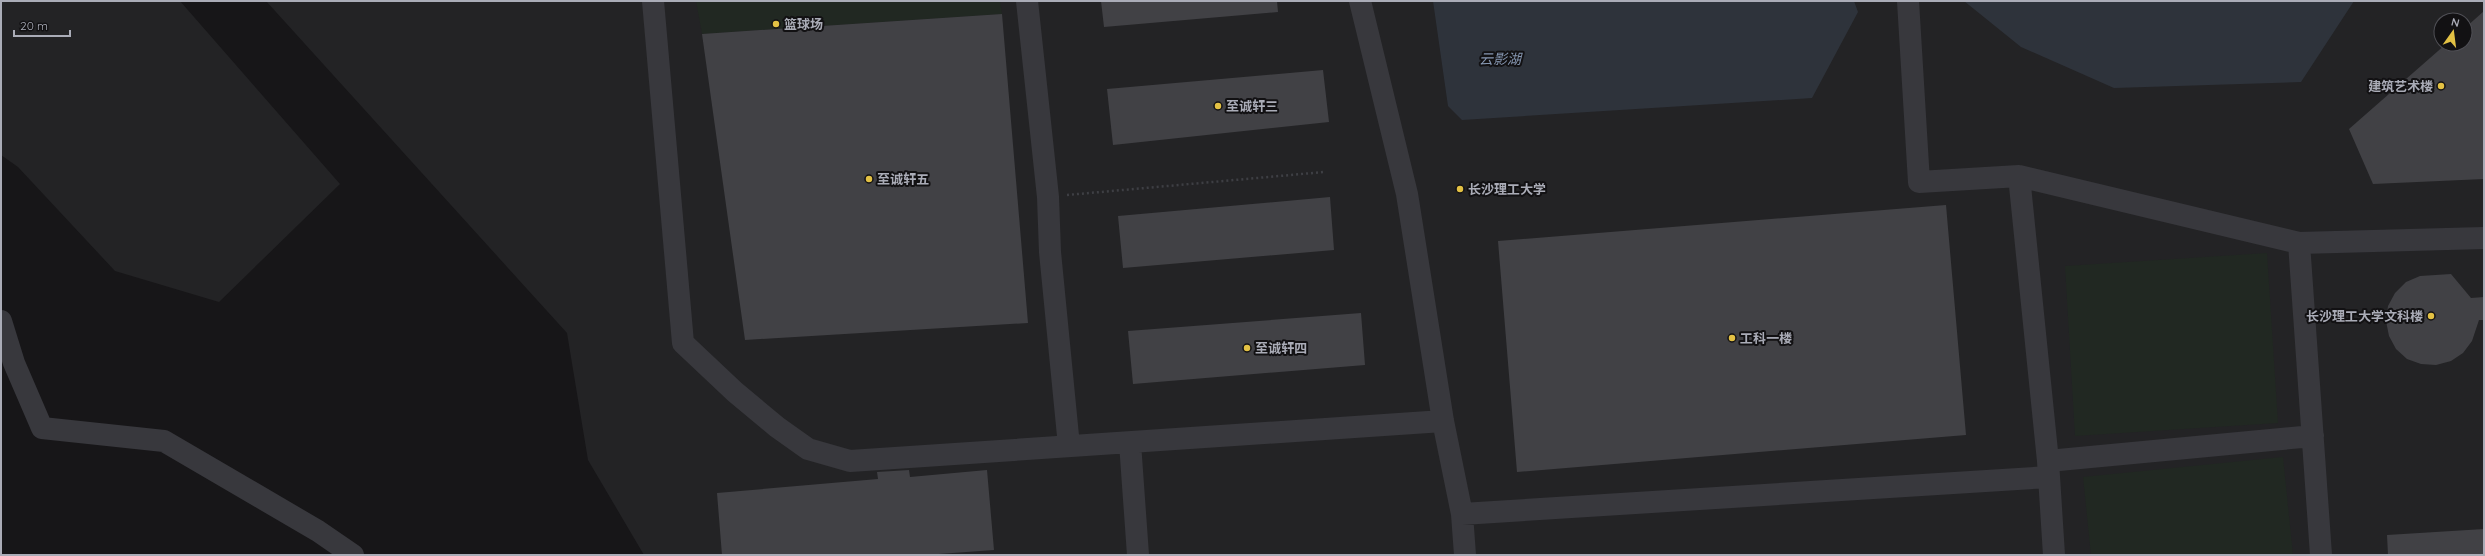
<svg xmlns="http://www.w3.org/2000/svg" width="2485" height="556" viewBox="0 0 2485 556" font-family="Quicksand,'Noto Sans SC',sans-serif">
<rect width="100%" height="100%" fill="#171618"/>
<!-- built -->
<path fill="#232325" fill-rule="evenodd" d="M1,1h179l160,183 -121,118 -104,-31 -97,-104 -17,-12z
M266,1h2218v554h-1840l-56,-95 -21,-127zM2441,20h24v24h-24z"/>
<!-- green -->
<path fill="#212822" d="M696,1h304l2,13 -300,20z
M2267,253l11,170 -203,13 -10,-170z
M2283,457l10,98h-202l-8,-78z"/>
<!-- water -->
<path fill="#2e333b" d="M1433,1h421l4,11 -46,86 -350,22 -14,-14z
M1964,1h390l-53,81 -187,6 -93,-41z"/>
<!-- building -->
<path fill="#414145" d="M1101,1h176l1,11 -174,15z
M2484,11v168l-111,5 -24,-55 97,-85h19v-16z
M1002,14l26,309 -283,17 -43,-306z
M1323,70l6,52 -216,23 -6,-56z
M1330,197l4,53 -211,18 -5,-52z
M1946,205l20,230 -449,37 -19,-231z
M2451,274l20,24 13,-1v23h-5l-7,21 -9,12 -12,8 -15,4 -15,-1 -14,-5 -11,-10 -7,-13 -3,-15 2,-15 7,-13 11,-11 14,-6z
M1361,313l4,52 -232,19 -5,-53z
M909,470l1,7 77,-7 7,80 -69,5h-203l-5,-62 161,-14 -1,-7z
M2484,529v26h-96l-1,-20z"/>
<g fill="none" stroke-linecap="round" stroke-linejoin="round">
<!-- path -->
<path stroke="#3e3f44" stroke-width="2.5" stroke-dasharray="2 3" stroke-linecap="butt" d="M1067,195l257,-23"/>
<!-- minor -->
<path stroke="#38383d" stroke-width="22" d="M653,1l30,342 52,49 42,35 31,22 42,12 593,-40
M1027,1l21,196 2,55 19,194
M1360,1l47,193 36,227 19,93 3,41
M1908,1l11,181 100,-6 29,285 6,94
M2019,176l280,67
M1,321l13,42 28,65 122,13 154,90 35,24
M1130,443l8,112
M2048,461l265,-25
M1462,514l587,-37
M2321,555l-22,-312 185,-5"/>
</g>
<!-- markers -->
<g fill="#e3c144" stroke="#121113" stroke-width="1.5">
<circle cx="776" cy="24" r="4"/>
<circle cx="2441" cy="86" r="4"/>
<circle cx="1218" cy="106" r="4"/>
<circle cx="869" cy="179" r="4"/>
<circle cx="1460" cy="189" r="4"/>
<circle cx="2431" cy="316" r="4"/>
<circle cx="1732" cy="338" r="4"/>
<circle cx="1247" cy="348" r="4"/>
</g>
<g text-anchor="middle" stroke-width="4" stroke-linejoin="round" paint-order="stroke">
<!-- poi labels -->
<g font-size="13" font-weight="bold" fill="#aaacb7" stroke="#121113" text-anchor="start">
<text x="784" y="29">篮球场</text>
<text x="2433" y="91" text-anchor="end">建筑艺术楼</text>
<text x="1226" y="111">至诚轩三</text>
<text x="877" y="184">至诚轩五</text>
<text x="1468" y="194">长沙理工大学</text>
<text x="2423" y="321" text-anchor="end">长沙理工大学文科楼</text>
<text x="1740" y="343">工科一楼</text>
<text x="1255" y="353">至诚轩四</text>
</g>
<!-- water labels -->
<g font-size="14" font-style="italic" fill="#8495af" stroke="#121113">
<text x="1500" y="64">云影湖</text>
</g>
</g>
<!-- border -->
<rect width="2485" height="556" fill="none" stroke="#aaacb7" stroke-width="4"/>
<!-- north arrow -->
<g transform="translate(2453 32) rotate(14)"><circle r="19" fill="#121113" stroke="#4f4f55"/>
<path d="M0-3L7 15L0 10L-7 15Z" fill="#e3c144"/>
<text y="-6" font-size="11" font-weight="bold" text-anchor="middle" fill="#aaacb7">N</text>
</g>
<!-- scale -->
<path d="M14 30v6h56v-6" fill="none" stroke="#aaacb7" stroke-width="2"/>
<text x="20" y="30" font-size="12" fill="#aaacb7" stroke="#121113" stroke-width="3" paint-order="stroke">20 m</text>
</svg>
